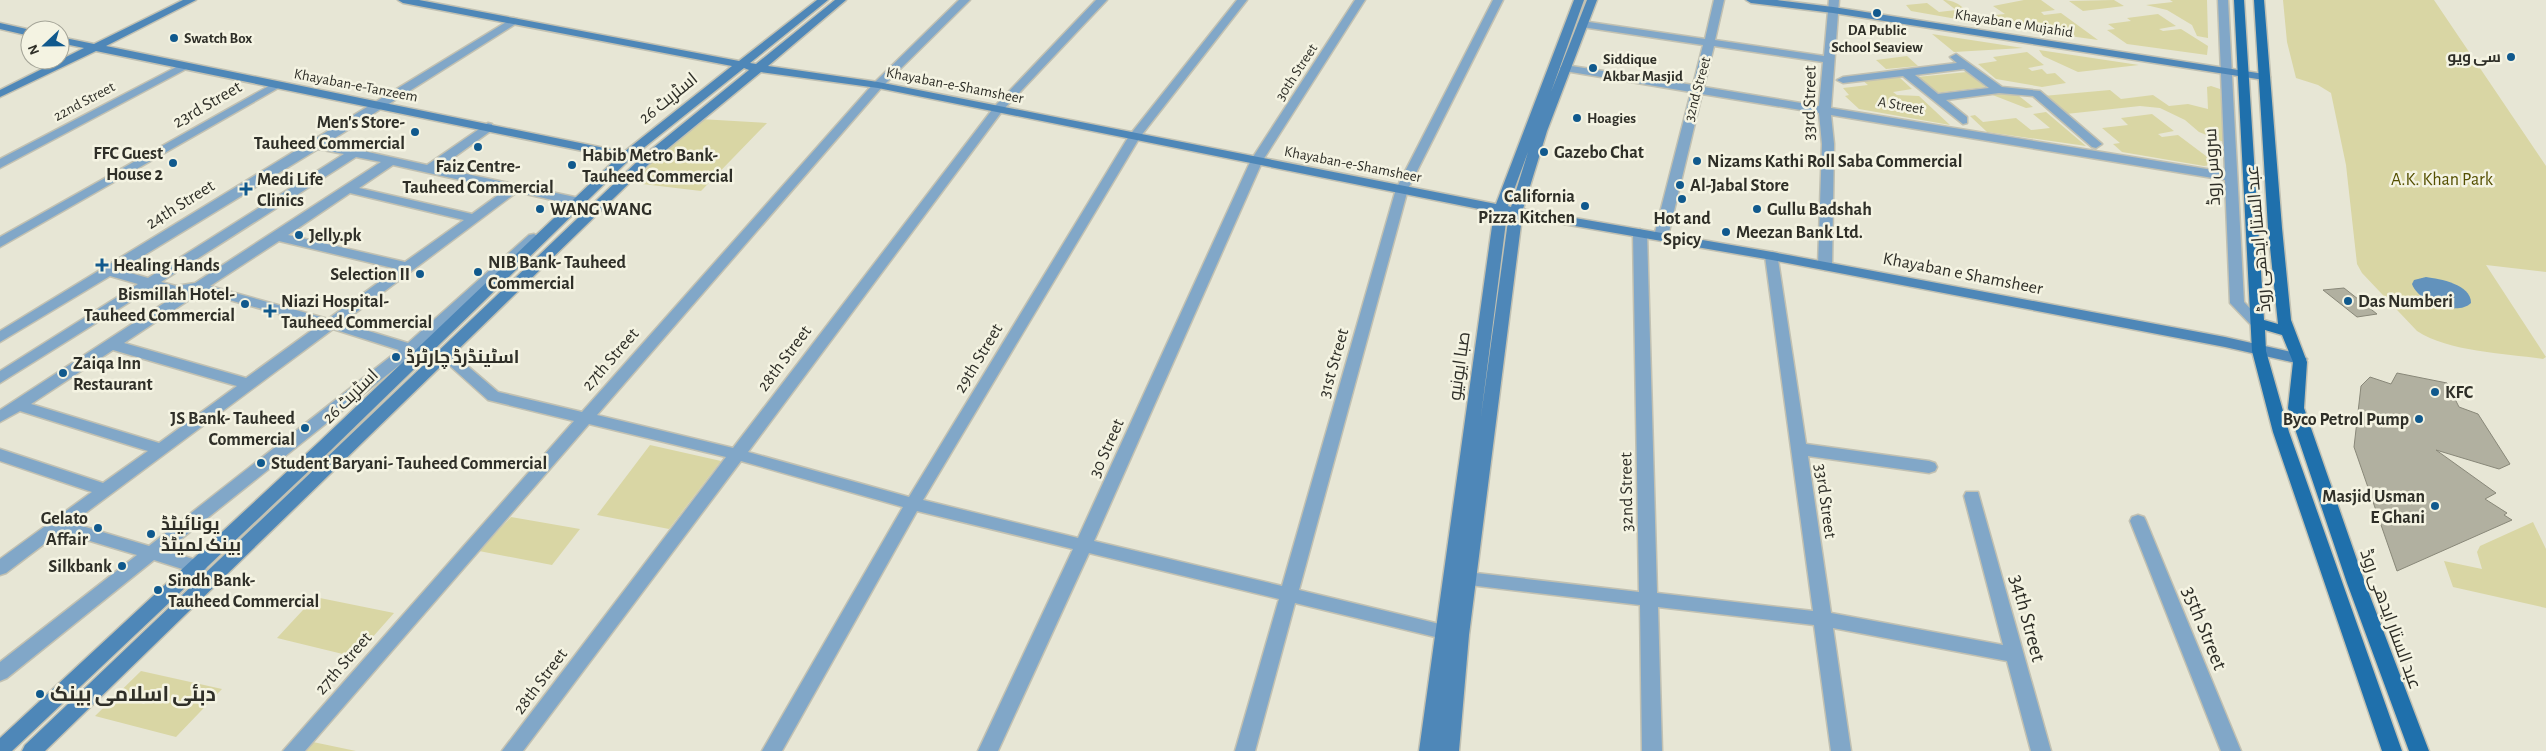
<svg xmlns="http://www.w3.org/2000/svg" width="2546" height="751" viewBox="0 0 2546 751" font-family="'Alegreya Sans',Cairo,sans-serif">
<rect width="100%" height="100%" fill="#e7e6d5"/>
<!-- green -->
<path fill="#d9d6a4" d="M1943,0c15,0 24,10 31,22l-63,-11 -5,-6 21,-2 12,9 17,-2z
M2024,0h17l14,10 -14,2 3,3 17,-2 37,27 -99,-14 -1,-4 -12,-6 19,-2 -12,-8z
M2114,0l10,6 -41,5 -14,-10z
M2170,0h37l1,38 -11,-2 -5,-11 -25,-15 -21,-5 27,-3z
M2283,0h151l112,166v106l-60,-7 60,92 -3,2c-39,-6 -94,-7 -126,-28l-55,-58 -5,-9 -11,-99 -15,-72 -13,-8 -22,-7 -9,-36z
M2158,14l18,12 -17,3 4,2 18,-2 27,17 -1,9 -80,-11 -20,-14 8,-1 -7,-5 23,-3 -4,-3z
M1932,34l91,14 -69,4z
M2039,50l100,15 -61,7 -35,-16z
M2027,52l17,13 -16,3 4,3 10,-2 5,5 8,-1 11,10 -24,4 -46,-8 -18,-15 19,-3 -4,-4z
M1907,56l11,10 -32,3 -10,-9z
M1967,72l18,15 -51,6 -17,-16z
M1898,76l14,13 -19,3 4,3 22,1 31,29 -91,-16 -14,-13 4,-1 -6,-7 25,-3 -6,-5z
M2211,86l9,3 6,54 -27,-11 -14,-12 -25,-12 -20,-2 -74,8 -23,-18 67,-6 11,9 32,-4 16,11 19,-2 20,5 -1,-22z
M2014,92l19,15 -7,1 -36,-14z
M2046,112l40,34 -99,-14 -17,-16 5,-1 8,7 33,-4 15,12 19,-2 -17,-14z
M2152,114l22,17 -16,3 4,3 16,-2 32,24 1,6 -7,1 -82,-14 -9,-8 7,-1 -18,-15 26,-3 -7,-7z
M700,119l67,4 -66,68 -67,-8 21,-24z
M650,445l71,16 -52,68 -72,-14z
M511,517l69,12 -28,36 -73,-14z
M2533,522l13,27v59l-93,-21 -9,-26 38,8 -5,-17 3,-6z
M315,597l79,16 -39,44 -78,-19z
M141,671l81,18 -46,48 -81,-21z
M313,742l43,9h-51z"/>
<!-- water -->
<path fill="#6292bc" d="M2426,277c14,2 45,7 45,26 -14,14 -54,-2 -59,-19l2,-4z"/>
<!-- building -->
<path fill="#b1b0a0" stroke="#898879" d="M2344,288l33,26 -20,3 -34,-27z
M2397,373l50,10 12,24 19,7 32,50 -11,5 -63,-19 60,43 -11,6 22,14 -3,2 8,5 -115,51 -43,-124 7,-61 9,-9 21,7z"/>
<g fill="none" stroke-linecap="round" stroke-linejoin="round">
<!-- street casing -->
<g stroke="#c2c1b2" stroke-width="3">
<path id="street" d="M959,0h11l-88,87 -285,328 136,33 262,-342 101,-106h11l-104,110 -255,342 161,45 220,-361 108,-136h10l-107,137 -217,363 155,38 173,-378 104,-160h10l-102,160 -169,381 188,45 114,-397 97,-189h10l-95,189 -109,401 157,38 6,2 3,5 -3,5 -6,2 -161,-39 -40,148h-20l44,-152 -190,-46 -91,198h-20l95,-202 -156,-38 -135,240h-20l141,-244 -162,-46 -218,290h-21l224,-294 -137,-33 -284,327h-22l291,-330 -86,-21 -48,-43 -2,-3 2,-3h10l48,41 84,20 292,-329z
M1714,0h10l-9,40 109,16 5,-56h10l-8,108 394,64 -7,-172h10l16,302 20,21 -2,3h-10l-22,-23 -5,-123 -394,-65 3,29 -2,122 -7,4 -7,-4 4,-122 -3,-31 -117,-19 -34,142 -2,3h-10l-2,-3 37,-144 -126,-21 -6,-3 6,-3 128,20 10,-40 -121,-18 -5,-3 5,-3 123,18zM1714,46l109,16 -4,44 -115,-19z
M513,18l4,1v4l-190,120 100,22 61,-42 4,1v6l-53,38 145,31 1,3 -1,3 -5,1 -62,-14 -175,131 66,20 121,-108 5,-1 7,4 -120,109 3,4 -2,3 -10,1 -246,196 38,11 3,5 -3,5 -6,2 -44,-14 -147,118 -7,3v-19l137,-107 -77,-23 -54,41 -6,2v-16l92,-67 -92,-31v-12l103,34 45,-32 -128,-40 -20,11v-12l178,-116 -26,-6 -152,95v-12l138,-87 -28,-8 -110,66v-11zM318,149l26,5 -196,124 -28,-8zM356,157l25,5 -186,121 -19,3 -15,-4zM393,165l112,25 -33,24 -113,-26zM350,193l114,27 -59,42 -117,-27zM279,241l118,28 -69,50 -118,-33zM201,292l118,33 -73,53 -122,-35zM333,329l66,21 -250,196 -77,-23zM113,350l124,36 -78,57 -128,-39z
M1956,54l46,33 38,4 62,53 -6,4 -4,-1 -59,-51 -34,-3 -53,7 21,17v6l-4,1 -60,-48 -60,7 -6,-3 6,-3 114,-14 -7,-6zM1964,69l25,19 -51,6 -23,-19z
M184,63l6,3 -2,2 -188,100v-9z
M276,82l6,3 -2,2 -280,160v-10z
M1640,229l7,4 10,360 156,18 -48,-355 7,-4 5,1 29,191 123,17 6,2 2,4 -2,4 -6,2 -121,-17 23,157 172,32 -39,-149 2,-4h12l73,259h-20l-24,-90 -174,-33 18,123h-20l-17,-126 -156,-18 4,144h-20l-2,-146 -179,-21 -3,-5 3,-5 6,-2 172,20 -6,-359z
M2138,515l6,2 2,4 95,230h-20l-91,-230 2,-4z"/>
</g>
<!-- secondary casing -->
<g stroke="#c2c1b2" stroke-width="3">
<path id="secondary" d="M183,0h13l-90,46 518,106 108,-86 -329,-63 -5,-3h21l320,61 78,-61h11l-78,63 6,1 79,-64h11l-78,66 110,16 618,122 78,-204h10l-33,92 36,-92h10l-50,131 -24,78 249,43 453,85 75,17 7,5 -7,5 -75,-17 -453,-87 -250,-43 -53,418 -10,116h-20l2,-15 -2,15h-20l75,-539 -616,-124 -117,-16 -111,91 -605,588h-23l3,-6 617,-588 107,-87 -5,-2 -108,86 2,3 -2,3h-7l-298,290 -319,301h-12v-13l319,-296 298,-284 -521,-107 -96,46v-7l84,-42 -24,-5v-6l34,7zM1528,152l-17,55 -3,-1zM1507,214h2l-28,202z
M1746,0h31l56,7 431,67 6,3 -6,3 -431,-67 -82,-10z
M0,23l31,7 -1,6 -30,-7z"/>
</g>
<!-- primary casing -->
<g stroke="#c2c1b2" stroke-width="3">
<path id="primary" d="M2234,0h10l20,320 14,4 -10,-96 -14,-228h10l18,228 9,92 16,42 -3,46 61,175 64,168h-20l-62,-168 -59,-175 5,-46 -11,-27 -17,-5 1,21 23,81 113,319h-20l-109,-319 -21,-81z"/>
</g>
<!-- street -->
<use href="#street" fill="#81a7c8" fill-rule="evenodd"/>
<!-- secondary -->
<use href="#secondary" fill="#4e87b8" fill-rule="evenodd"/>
<!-- primary -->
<use href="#primary" fill="#1f70ac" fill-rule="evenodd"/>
</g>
<!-- markers -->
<g fill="#10598d" stroke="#f4f3e2" stroke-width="2">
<circle cx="1877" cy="13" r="5"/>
<circle cx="174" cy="38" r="5"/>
<circle cx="2511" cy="57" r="5"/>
<circle cx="1593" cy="68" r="5"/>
<circle cx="1577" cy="118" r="5"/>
<circle cx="415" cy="132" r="5"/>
<circle cx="478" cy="147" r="5"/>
<circle cx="1544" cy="152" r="5"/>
<circle cx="1697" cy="161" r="5"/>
<circle cx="173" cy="163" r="5"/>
<circle cx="572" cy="165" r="5"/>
<circle cx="1680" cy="185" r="5"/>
<path d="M243.5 181.5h5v5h5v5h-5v5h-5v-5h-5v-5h5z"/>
<circle cx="1682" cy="199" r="5"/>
<circle cx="1585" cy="206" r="5"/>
<circle cx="540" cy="209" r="5"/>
<circle cx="1757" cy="209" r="5"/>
<circle cx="1726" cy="232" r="5"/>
<circle cx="299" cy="235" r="5"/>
<path d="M99.5 257.5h5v5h5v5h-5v5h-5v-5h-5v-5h5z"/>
<circle cx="478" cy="272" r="5"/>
<circle cx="420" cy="274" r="5"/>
<circle cx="2348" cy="301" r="5"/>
<circle cx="245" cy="304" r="5"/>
<path d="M267.5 303.5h5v5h5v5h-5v5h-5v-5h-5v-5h5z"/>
<circle cx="396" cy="357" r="5"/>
<circle cx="63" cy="373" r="5"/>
<circle cx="2435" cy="392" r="5"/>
<circle cx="2419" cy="419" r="5"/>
<circle cx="305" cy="428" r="5"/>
<circle cx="261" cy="463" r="5"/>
<circle cx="2435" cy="506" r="5"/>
<circle cx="98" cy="528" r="5"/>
<circle cx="151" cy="534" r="5"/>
<circle cx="122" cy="566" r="5"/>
<circle cx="158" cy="590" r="5"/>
<circle cx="40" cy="694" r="5"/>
</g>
<g text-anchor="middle" stroke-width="5" stroke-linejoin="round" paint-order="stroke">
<!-- far-street labels -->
<g font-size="15" fill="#2f2f28" stroke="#f4f3e2">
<text transform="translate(2014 23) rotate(9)" y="5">Khayaban e Mujahid</text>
<text transform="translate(1296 72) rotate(-57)" y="5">30th Street</text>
<text transform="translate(356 85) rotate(11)" y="5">Khayaban-e-Tanzeem</text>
<text transform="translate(955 85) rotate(11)" y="5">Khayaban-e-Shamsheer</text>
<text transform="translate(1697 89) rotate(-75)" y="5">32nd Street</text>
<text transform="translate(84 101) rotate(-28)" y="5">22nd Street</text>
<text transform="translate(1901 105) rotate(10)" y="5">A Street</text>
<text transform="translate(1353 164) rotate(11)" y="5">Khayaban-e-Shamsheer</text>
</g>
<!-- far-poi labels -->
<g font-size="15" font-weight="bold" fill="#2f2f28" stroke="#f4f3e2" text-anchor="start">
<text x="1877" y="35" text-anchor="middle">DA Public<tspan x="1877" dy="17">School Seaview</tspan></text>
<text x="184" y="43">Swatch Box</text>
<text x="2501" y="62" text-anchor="end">سی ویو</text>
<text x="1603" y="64">Siddique<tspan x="1603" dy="17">Akbar Masjid</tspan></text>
<text x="1587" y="123">Hoagies</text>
</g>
<!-- street labels -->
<g font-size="18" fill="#2f2f28" stroke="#f4f3e2">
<text transform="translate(668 98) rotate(-39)" y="6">اسٹریٹ 26</text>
<text transform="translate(1809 103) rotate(-89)" y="6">33rd Street</text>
<text transform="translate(207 104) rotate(-30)" y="6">23rd Street</text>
<text transform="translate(2212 167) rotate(-93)" y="6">سروس روڈ</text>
<text transform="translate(180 204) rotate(-32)" y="6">24th Street</text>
<text transform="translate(2258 239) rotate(-95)" y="6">عبد الستار ایدھی روڈ</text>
<text transform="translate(1963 273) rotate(11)" y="6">Khayaban e Shamsheer</text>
<text transform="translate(784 358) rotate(-53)" y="6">28th Street</text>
<text transform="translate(978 358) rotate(-59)" y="6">29th Street</text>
<text transform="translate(610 359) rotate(-49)" y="6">27th Street</text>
<text transform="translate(1333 363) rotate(-74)" y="6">31st Street</text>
<text transform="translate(1459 366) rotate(-82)" y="6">صبا ایونیو</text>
<text transform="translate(350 396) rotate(-44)" y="6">اسٹریٹ 26</text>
<text transform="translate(1106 448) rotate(-66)" y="6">30 Street</text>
<text transform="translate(1626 492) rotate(-91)" y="6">32nd Street</text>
<text transform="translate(1826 501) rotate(82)" y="6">33rd Street</text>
<text transform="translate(2391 619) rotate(70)" y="6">عبد الستار ایدھی روڈ</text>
<text transform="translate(343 663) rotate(-49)" y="6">27th Street</text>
<text transform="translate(540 681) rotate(-53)" y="6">28th Street</text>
</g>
<!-- poi labels -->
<g font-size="18" font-weight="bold" fill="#2f2f28" stroke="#f4f3e2" text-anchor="start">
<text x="405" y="128" text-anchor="end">Men's Store-<tspan x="405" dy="21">Tauheed Commercial</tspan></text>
<text x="1554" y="158">Gazebo Chat</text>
<text x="163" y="159" text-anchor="end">FFC Guest<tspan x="163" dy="21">House 2</tspan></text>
<text x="582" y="161">Habib Metro Bank-<tspan x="582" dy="21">Tauheed Commercial</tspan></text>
<text x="1707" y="167">Nizams Kathi Roll Saba Commercial</text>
<text x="478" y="172" text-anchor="middle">Faiz Centre-<tspan x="478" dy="21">Tauheed Commercial</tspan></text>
<text x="257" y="185">Medi Life<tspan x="257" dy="21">Clinics</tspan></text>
<text x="1690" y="191">Al-Jabal Store</text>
<text x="1575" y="202" text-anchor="end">California<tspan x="1575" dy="21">Pizza Kitchen</tspan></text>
<text x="550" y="215">WANG WANG</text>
<text x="1767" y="215">Gullu Badshah</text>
<text x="1682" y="224" text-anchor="middle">Hot and<tspan x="1682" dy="21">Spicy</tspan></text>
<text x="1736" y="238">Meezan Bank Ltd.</text>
<text x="309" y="241">Jelly.pk</text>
<text x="488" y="268">NIB Bank- Tauheed<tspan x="488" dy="21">Commercial</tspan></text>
<text x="113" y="271">Healing Hands</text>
<text x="410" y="280" text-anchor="end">Selection II</text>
<text x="235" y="300" text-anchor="end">Bismillah Hotel-<tspan x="235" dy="21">Tauheed Commercial</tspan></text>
<text x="281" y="307">Niazi Hospital-<tspan x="281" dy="21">Tauheed Commercial</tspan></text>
<text x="2358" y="307">Das Numberi</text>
<text x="406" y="363">اسٹینڈرڈ چارٹرڈ</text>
<text x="73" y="369">Zaiqa Inn<tspan x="73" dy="21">Restaurant</tspan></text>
<text x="2445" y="398">KFC</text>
<text x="295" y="424" text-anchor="end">JS Bank- Tauheed<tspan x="295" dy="21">Commercial</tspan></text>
<text x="2409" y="425" text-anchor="end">Byco Petrol Pump</text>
<text x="271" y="469">Student Baryani- Tauheed Commercial</text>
<text x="2425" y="502" text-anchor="end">Masjid Usman<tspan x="2425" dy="21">E Ghani</tspan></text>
<text x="88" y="524" text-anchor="end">Gelato<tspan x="88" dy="21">Affair</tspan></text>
<text x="161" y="530">یونائیٹڈ<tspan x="161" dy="21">بینک لمیٹڈ</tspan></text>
<text x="112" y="572" text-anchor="end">Silkbank</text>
<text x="168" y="586">Sindh Bank-<tspan x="168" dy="21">Tauheed Commercial</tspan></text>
</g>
<!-- park labels -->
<g font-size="18" fill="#544f00" stroke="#f4f3e2">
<text x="2442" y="185">A.K. Khan Park</text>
</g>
<!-- near-street labels -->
<g font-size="21" fill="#2f2f28" stroke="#f4f3e2">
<text transform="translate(2028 618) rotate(75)" y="7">34th Street</text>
<text transform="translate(2205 628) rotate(68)" y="7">35th Street</text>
</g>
<!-- near-poi labels -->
<g font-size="21" font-weight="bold" fill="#2f2f28" stroke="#f4f3e2" text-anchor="start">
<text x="50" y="701">دبئی اسلامی بینک</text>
</g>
</g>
<!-- north arrow -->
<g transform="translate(45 45) rotate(248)"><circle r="24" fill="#f4f3e2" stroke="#a5a598"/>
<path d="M0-4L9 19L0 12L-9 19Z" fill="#10598d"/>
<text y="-8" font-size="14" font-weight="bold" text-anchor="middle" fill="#2f2f28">N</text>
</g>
</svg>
